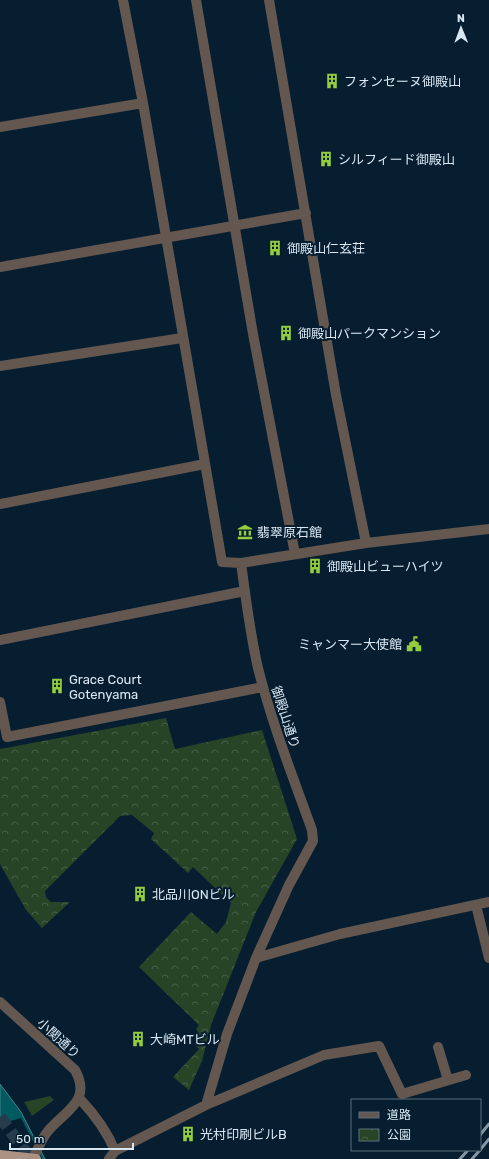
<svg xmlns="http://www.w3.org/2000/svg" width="489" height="1159" viewBox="0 0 489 1159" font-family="Rubik,'Noto Sans JP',sans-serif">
<defs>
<pattern id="park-crowns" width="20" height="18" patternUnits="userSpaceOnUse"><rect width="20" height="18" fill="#284427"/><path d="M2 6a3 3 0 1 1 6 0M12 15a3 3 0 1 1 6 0" fill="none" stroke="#475f47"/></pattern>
</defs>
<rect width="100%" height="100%" fill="#061e2f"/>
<!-- grass -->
<path fill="#284427" d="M50,1096l4,4 -22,16 -8,-14z"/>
<!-- park -->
<path fill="url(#park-crowns)" d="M166,718l9,31 87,-19 35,109 -41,73 -45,113 -9,36 -13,29 -16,-13 26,-28 -4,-4 3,-4 -4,-4 4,-5 -2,-3 3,-4 -60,-58 52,-55 26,22 9,-12 5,-19 -38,-36 -5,6 -37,-34 3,-6 -22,-18 -12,1 -75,75 1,6 5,5h19l-28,26 -16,-18 -26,-46v-115z"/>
<!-- water -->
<path fill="#025a60" stroke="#42848c" d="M0,1084l21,28 24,47h-45z"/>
<!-- pier -->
<path fill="#061e2f" d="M21,1118l21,41h-42v-35z"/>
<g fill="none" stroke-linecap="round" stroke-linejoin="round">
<!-- highway-tunnel -->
<path stroke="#263c4c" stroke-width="12" stroke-dasharray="12 6" stroke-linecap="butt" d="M0,1117l31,42"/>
<!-- minor -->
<path stroke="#635750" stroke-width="10" d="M123,0l20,103 79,459 19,1 125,-20 123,-14
M196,0l57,334 42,220
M269,0l67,395 30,148
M0,127l143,-24
M0,267l306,-54
M0,366l182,-28
M0,504l205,-40
M0,640l245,-49
M0,702l7,35 256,-50
M476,905l13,53
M256,958l84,-24 149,-32
M0,1002l75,68c17,31 -9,40 -27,61 -6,7 -10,18 -15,27
M438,1047l10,33
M80,1099c15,16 27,32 35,52
M206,1105l21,-71 29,-76 33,-73 24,-44 -1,-11c-19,-53 -40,-106 -54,-162 -8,-34 -12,-69 -17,-105
M109,1159l6,-8 91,-46 118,-50 55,-9 23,48 64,-19"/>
<!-- rail -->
<path stroke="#8597a5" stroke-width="3" d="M480,1135l9,-11
M480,1150l9,-11
M460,1159l8,-9
M472,1159l8,-9"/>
<!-- major-bridge -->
<path stroke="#ac9283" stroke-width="10" d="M0,1155l36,4"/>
</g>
<!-- icons -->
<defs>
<g id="building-bare" transform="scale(1.2)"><path d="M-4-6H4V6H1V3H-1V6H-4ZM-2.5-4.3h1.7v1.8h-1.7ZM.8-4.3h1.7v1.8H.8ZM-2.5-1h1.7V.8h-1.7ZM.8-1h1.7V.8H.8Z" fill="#93cc3d" stroke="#061e2f" stroke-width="2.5" paint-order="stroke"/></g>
<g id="museum-bare" transform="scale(1.2)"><path d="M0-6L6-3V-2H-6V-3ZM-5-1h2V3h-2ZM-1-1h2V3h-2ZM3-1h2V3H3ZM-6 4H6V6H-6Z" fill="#93cc3d" stroke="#061e2f" stroke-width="2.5" paint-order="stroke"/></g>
<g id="civic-bare" transform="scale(1.2)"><path d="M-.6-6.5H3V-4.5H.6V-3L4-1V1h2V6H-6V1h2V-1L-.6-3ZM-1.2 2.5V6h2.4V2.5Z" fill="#93cc3d" stroke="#061e2f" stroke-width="2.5" paint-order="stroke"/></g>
</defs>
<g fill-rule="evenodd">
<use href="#building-bare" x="332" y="81"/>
<use href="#building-bare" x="326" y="159"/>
<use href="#building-bare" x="275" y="248"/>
<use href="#building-bare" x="286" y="333"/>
<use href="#museum-bare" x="245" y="532"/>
<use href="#building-bare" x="315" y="566"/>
<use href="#civic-bare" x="414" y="644"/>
<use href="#building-bare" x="57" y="686"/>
<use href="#building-bare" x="140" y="894"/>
<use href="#building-bare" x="138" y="1039"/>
<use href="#building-bare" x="188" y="1134"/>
</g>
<g text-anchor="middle" stroke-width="4" stroke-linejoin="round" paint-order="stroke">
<!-- poi labels -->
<g font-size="13" fill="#d9e7f3" stroke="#061e2f" text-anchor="start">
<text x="344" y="86">フォンセーヌ御殿山</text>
<text x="338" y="164">シルフィード御殿山</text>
<text x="287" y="253">御殿山仁玄荘</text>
<text x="298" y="338">御殿山パークマンション</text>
<text x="257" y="537">翡翠原石館</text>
<text x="327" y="571">御殿山ビューハイツ</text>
<text x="402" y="649" text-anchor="end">ミャンマー大使館</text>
<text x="69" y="684">Grace Court<tspan x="69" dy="15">Gotenyama</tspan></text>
<text x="152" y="899">北品川ONビル</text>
<text x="150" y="1044">大崎MTビル</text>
<text x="200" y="1139">光村印刷ビルB</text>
</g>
<!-- street labels -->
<g font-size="13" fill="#d9e7f3" stroke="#061e2f">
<text transform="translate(286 717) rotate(72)" y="5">御殿山通り</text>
<text transform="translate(59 1038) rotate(42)" y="5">小関通り</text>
</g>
</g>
<!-- legend -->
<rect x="351" y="1099" width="130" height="52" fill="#061e2f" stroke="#5a6e7d"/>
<rect x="359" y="1112" width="20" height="6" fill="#635750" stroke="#5a6e7d"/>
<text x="387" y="1119" font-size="12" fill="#d9e7f3">道路</text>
<rect x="359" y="1129" width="20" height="12" fill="url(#park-crowns)" stroke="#5a6e7d"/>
<text x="387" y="1139" font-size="12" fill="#d9e7f3">公園</text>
<!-- north arrow -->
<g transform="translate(461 28) rotate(359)" stroke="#061e2f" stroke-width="3" paint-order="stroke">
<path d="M0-3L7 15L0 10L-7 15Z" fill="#d9e7f3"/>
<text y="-6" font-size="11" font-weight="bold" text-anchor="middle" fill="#d9e7f3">N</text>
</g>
<!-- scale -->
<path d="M10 1143v6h123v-6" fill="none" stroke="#d9e7f3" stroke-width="2"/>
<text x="16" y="1143" font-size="12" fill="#d9e7f3" stroke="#061e2f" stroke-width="3" paint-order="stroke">50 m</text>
</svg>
